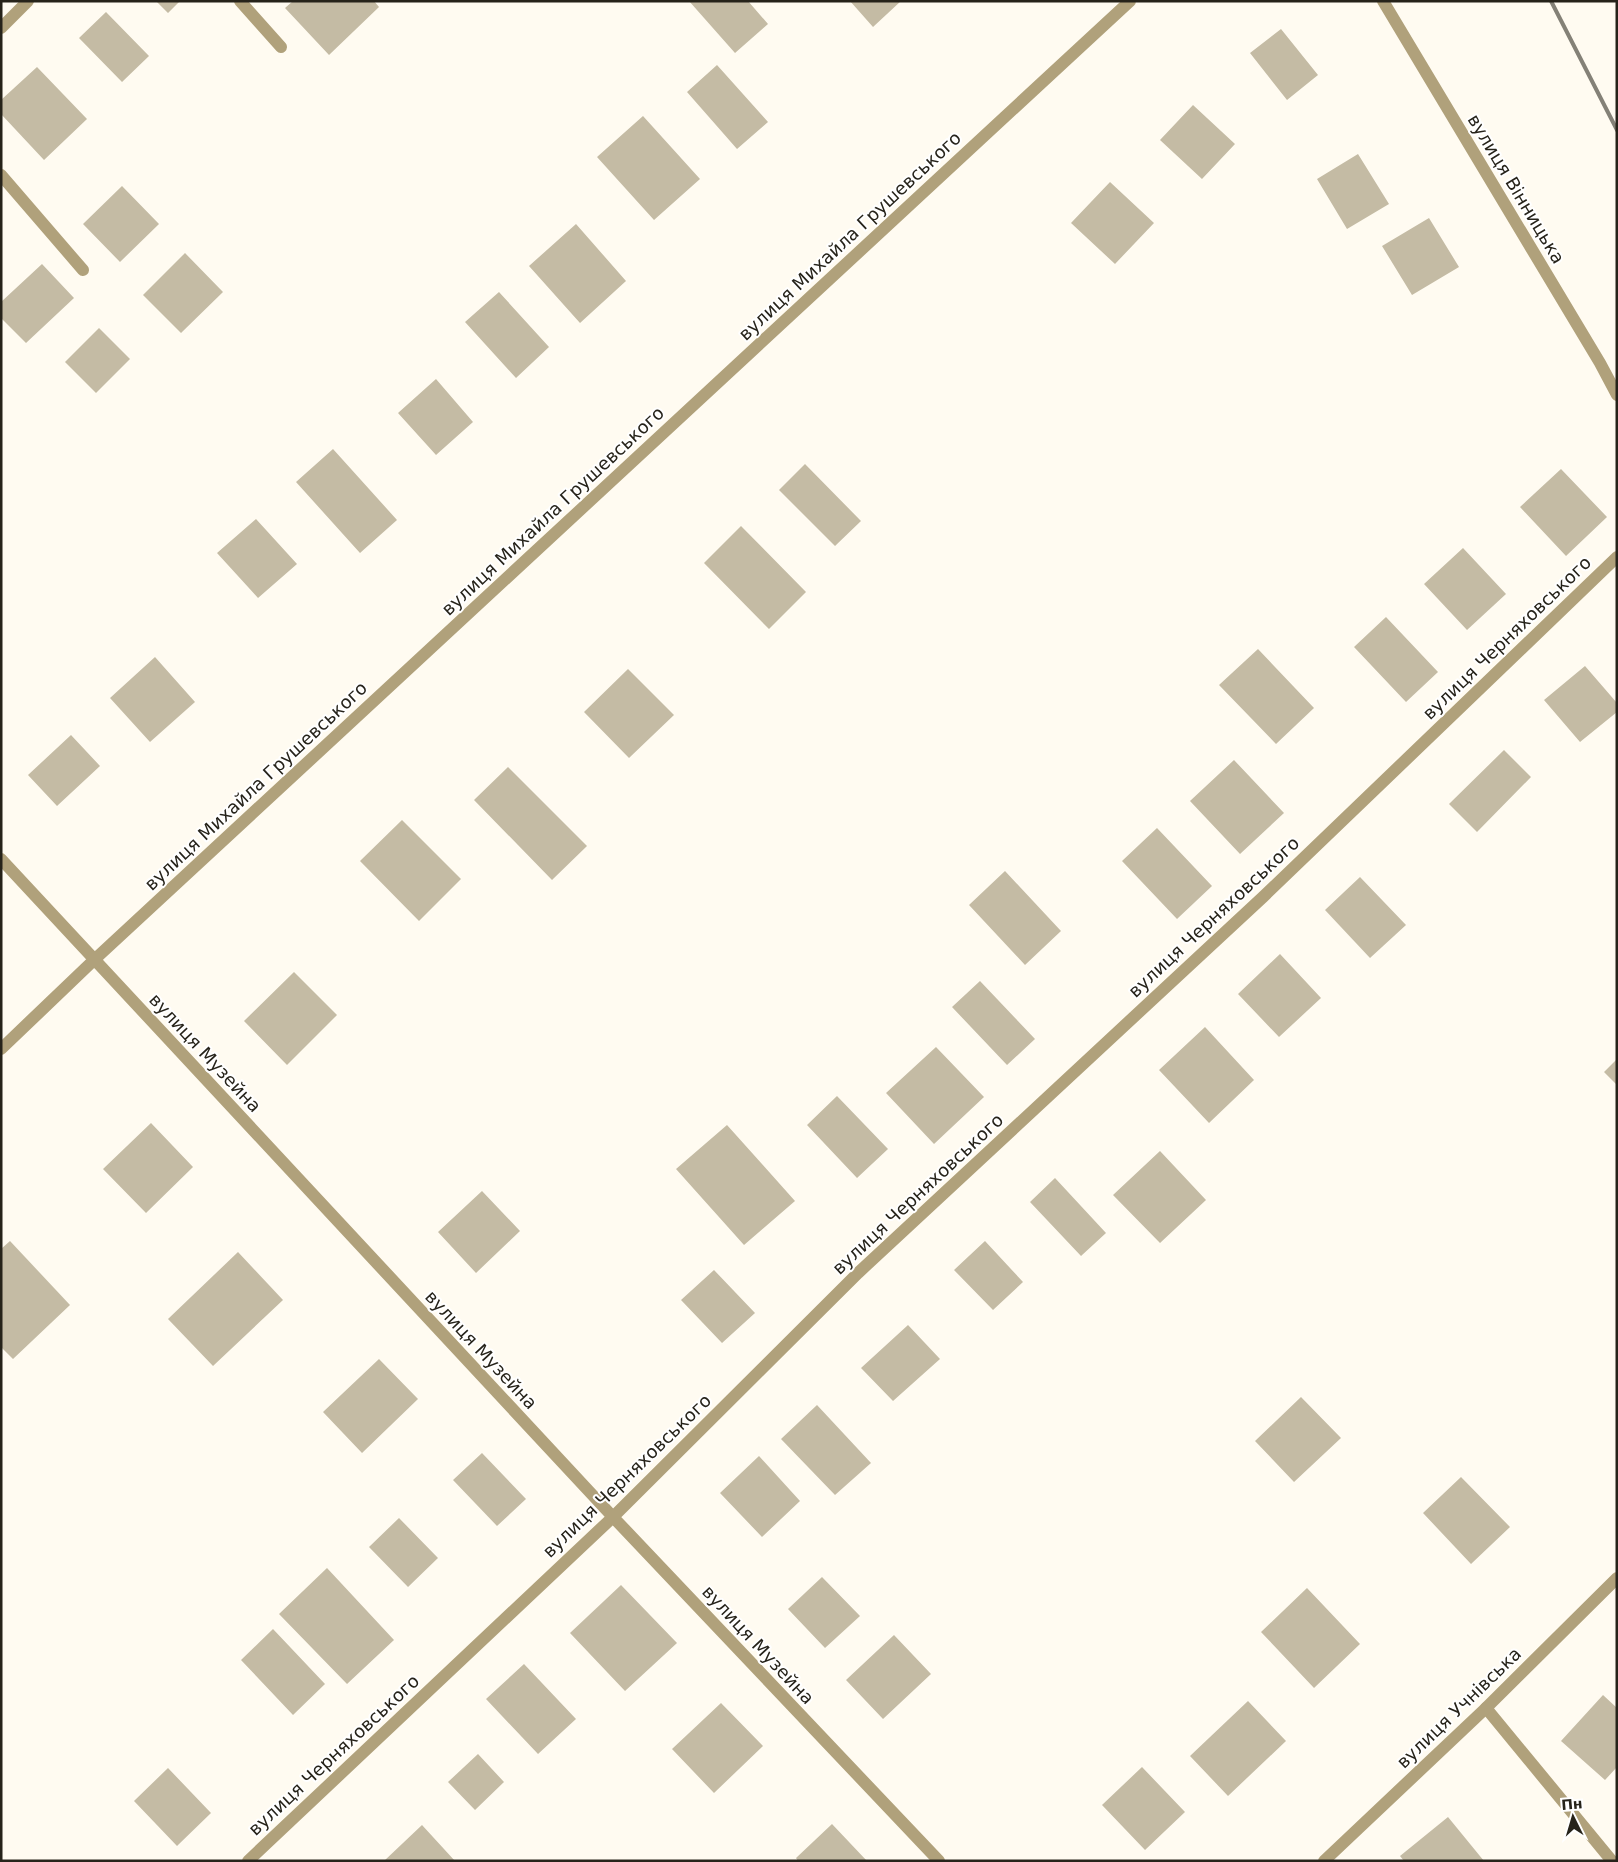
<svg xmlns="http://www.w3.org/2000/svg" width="1618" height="1862" viewBox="0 0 1618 1862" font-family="'DejaVu Sans',sans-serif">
<rect width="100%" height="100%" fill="#fffbf1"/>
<!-- building -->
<path fill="#c4bba4" d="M156,1h24l-12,12z
M293,1h81l5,6 -50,48 -44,-47z
M689,1h59l20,23 -33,29z
M850,1h51l-28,26z
M106,12l43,44 -27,26 -43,-44z
M1281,29l37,46 -31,25 -37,-47z
M717,65l51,57 -31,27 -50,-57z
M37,67l50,52 -43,41 -43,-46v-14z
M1193,105l42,39 -33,35 -42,-39z
M643,116l57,63 -46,41 -57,-63z
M1358,154l31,50 -42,25 -30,-50z
M1110,182l44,41 -39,41 -44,-41z
M122,186l37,38 -39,38 -37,-38z
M1429,218l30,49 -47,28 -30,-49z
M576,224l50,57 -46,42 -51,-57z
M185,253l38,39 -42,41 -38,-38z
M42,264l32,34 -48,45 -25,-25v-16z
M499,292l50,55 -33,31 -51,-56z
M99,328l31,31 -34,34 -31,-31z
M436,379l37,43 -37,33 -38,-42z
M333,449l64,71 -37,33 -64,-71z
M805,464l56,57 -26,25 -56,-56z
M1561,469l46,48 -41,39 -46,-49z
M256,519l41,45 -39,34 -41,-45z
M741,526l65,66 -37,37 -65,-66z
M1463,548l43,46 -39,36 -43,-46z
M1386,617l52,55 -32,30 -52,-55z
M1258,649l56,59 -38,36 -57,-59z
M155,657l40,45 -45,40 -40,-44z
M1585,666l32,37v9l-37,30 -36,-42z
M628,669l46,46 -45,43 -45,-46z
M71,735l29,31 -43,40 -29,-31z
M1504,750l27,27 -54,55 -28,-28z
M1234,760l50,53 -44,41 -50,-53z
M508,767l79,79 -35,34 -78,-80z
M402,820l59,59 -42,42 -59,-60z
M1157,828l55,58 -35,33 -55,-58z
M1005,871l56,60 -36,34 -56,-60z
M1360,877l46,48 -36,33 -45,-48z
M1280,954l41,44 -42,39 -41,-43z
M294,972l43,43 -50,50 -43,-44z
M980,981l55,58 -28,26 -55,-58z
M1205,1027l49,53 -45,43 -50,-53z
M936,1047l48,50 -50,47 -48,-51z
M1617,1059v26l-13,-13z
M837,1096l51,53 -31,29 -50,-53z
M151,1123l42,44 -47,46 -43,-44z
M727,1125l68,76 -51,44 -68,-76z
M1160,1151l46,49 -46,43 -47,-48z
M1055,1178l51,55 -25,23 -51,-54z
M482,1191l38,40 -44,42 -38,-41z
M10,1241l60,64 -57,54 -12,-12v-98z
M985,1241l38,41 -30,28 -39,-40z
M238,1252l45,48 -70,66 -45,-47z
M714,1270l41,43 -33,30 -41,-43z
M908,1325l32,34 -47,42 -32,-33z
M379,1359l39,40 -56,54 -39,-41z
M1301,1397l40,41 -47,44 -39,-41z
M817,1405l54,58 -36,32 -54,-56z
M482,1453l44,46 -29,27 -44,-46z
M759,1456l41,45 -38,36 -42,-44z
M1461,1477l49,50 -39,37 -48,-51z
M399,1518l39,40 -30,29 -39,-40z
M327,1568l67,72 -47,44 -68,-70z
M822,1577l38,39 -35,32 -37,-39z
M621,1585l56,58 -52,48 -55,-58z
M1307,1588l53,56 -46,44 -53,-56z
M273,1629l52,55 -32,31 -52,-55z
M894,1635l37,39 -48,45 -37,-39z
M524,1664l52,55 -38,35 -52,-55z
M1603,1695l14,13v59l-12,13 -44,-39z
M1248,1701l38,40 -58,55 -38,-40z
M721,1703l42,43 -49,47 -42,-44z
M478,1754l26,28 -29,28 -27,-28z
M1142,1767l43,45 -40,38 -43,-45z
M168,1768l43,45 -34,33 -43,-45z
M1448,1817l36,44h-80l-4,-5z
M832,1824l35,37h-69l-2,-3z
M422,1825l33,36h-71z"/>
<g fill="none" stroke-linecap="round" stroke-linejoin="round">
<!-- service -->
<path stroke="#b0a17b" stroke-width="12" d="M240,1l41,46
M1,175l82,95
M1486,1708l126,153"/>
<!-- minor -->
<path stroke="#b0a17b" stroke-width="12" d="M1383,1l217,362 17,32
M1,28l27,-27
M1,859l612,658 326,344
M1,1049l93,-89 1036,-959
M248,1861l365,-344 245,-244 405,-376 354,-340
M1324,1861l162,-153 131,-130"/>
<!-- rail -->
<path stroke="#848177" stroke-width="4" d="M1551,1l66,129"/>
</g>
<g text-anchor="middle" stroke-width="4" stroke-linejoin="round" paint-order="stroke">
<!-- street labels -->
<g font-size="18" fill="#26231a" stroke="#fff">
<text transform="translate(1516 189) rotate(59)" y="6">вулиця Вінницька</text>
<text transform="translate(850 236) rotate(-43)" y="6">вулиця Михайла Грушевського</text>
<text transform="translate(553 511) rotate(-43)" y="6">вулиця Михайла Грушевського</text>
<text transform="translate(1507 638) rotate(-44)" y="6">вулиця Черняховського</text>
<text transform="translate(256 786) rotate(-43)" y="6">вулиця Михайла Грушевського</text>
<text transform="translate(1214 917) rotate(-43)" y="6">вулиця Черняховського</text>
<text transform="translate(205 1053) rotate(47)" y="6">вулиця Музейна</text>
<text transform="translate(918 1194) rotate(-43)" y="6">вулиця Черняховського</text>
<text transform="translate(481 1350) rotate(47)" y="6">вулиця Музейна</text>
<text transform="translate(627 1476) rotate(-44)" y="6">вулиця Черняховського</text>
<text transform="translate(758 1645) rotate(47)" y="6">вулиця Музейна</text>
<text transform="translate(1459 1708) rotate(-44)" y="6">вулиця Учнівська</text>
<text transform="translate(334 1755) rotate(-43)" y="6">вулиця Черняховського</text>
</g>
</g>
<!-- border -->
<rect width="1618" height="1862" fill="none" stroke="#26231a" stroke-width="5"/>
<!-- north arrow -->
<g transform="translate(1573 1817) rotate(355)" stroke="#ffffff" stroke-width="4" paint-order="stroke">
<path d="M0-4L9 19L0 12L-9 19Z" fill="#26231a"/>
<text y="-8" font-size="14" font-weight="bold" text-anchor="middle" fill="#26231a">Пн</text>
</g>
</svg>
